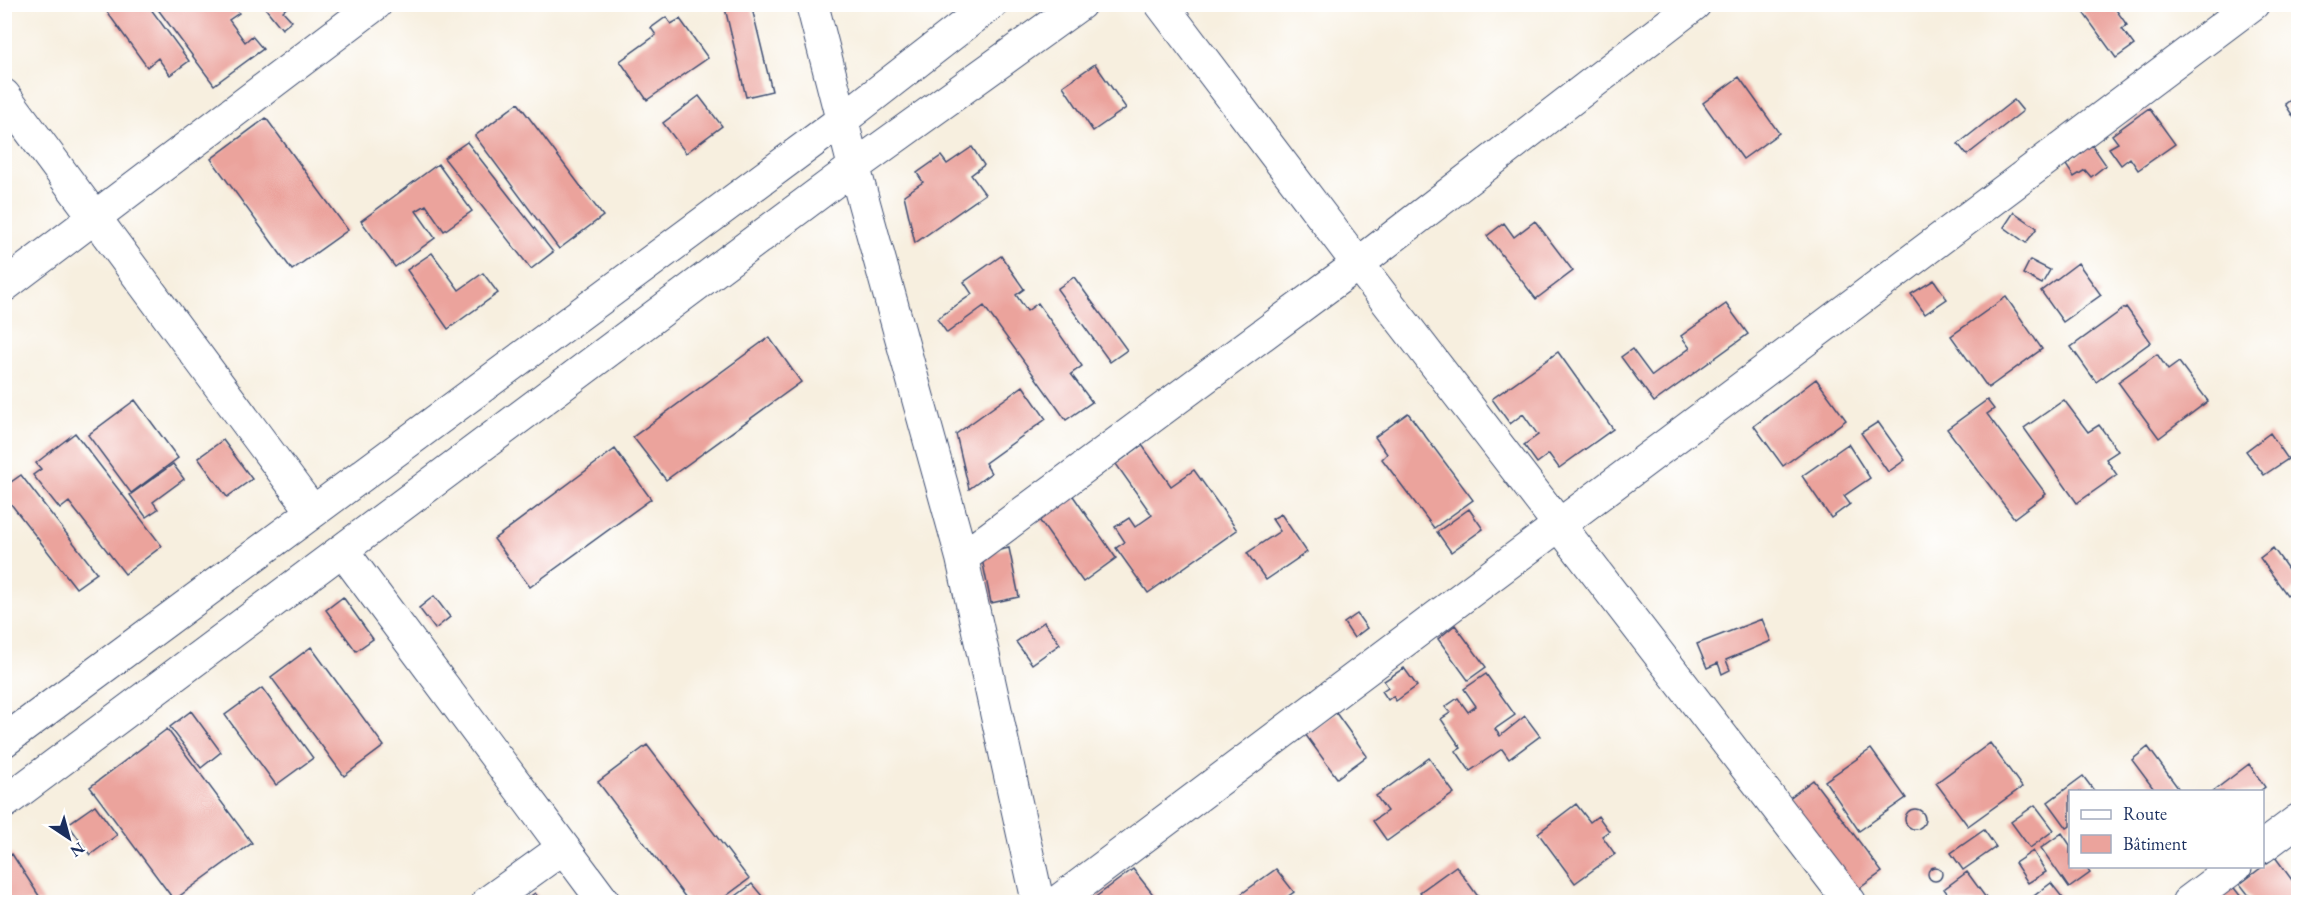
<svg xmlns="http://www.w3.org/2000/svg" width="2303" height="907" viewBox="0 0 2303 907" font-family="'EB Garamond',serif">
<rect width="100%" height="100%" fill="#fff"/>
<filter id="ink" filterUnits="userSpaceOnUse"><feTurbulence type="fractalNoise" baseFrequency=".0167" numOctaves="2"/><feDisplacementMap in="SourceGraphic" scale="12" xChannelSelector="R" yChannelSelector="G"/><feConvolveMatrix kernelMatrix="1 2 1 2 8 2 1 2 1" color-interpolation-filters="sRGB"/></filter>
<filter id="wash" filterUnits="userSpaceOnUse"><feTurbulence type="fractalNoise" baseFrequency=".008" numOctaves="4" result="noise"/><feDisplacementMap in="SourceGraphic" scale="24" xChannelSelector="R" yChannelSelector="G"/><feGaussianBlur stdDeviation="1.35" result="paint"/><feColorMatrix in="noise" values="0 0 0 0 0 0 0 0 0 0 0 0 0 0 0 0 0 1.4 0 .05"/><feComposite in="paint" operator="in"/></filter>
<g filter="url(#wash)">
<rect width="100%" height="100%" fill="#f7efdf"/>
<g id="blocks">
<!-- building -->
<path fill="#eba39c" d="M154,4h78l7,9 -10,7 16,22 7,-6 11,13 -49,36z
M262,4h29l-8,7 9,10 -10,8z
M724,4h27l21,87 -26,6z
M2091,4h21l15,21 -5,4 12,16 -18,13 -34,-47z
M109,5h39l41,56 -19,14 -12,-17 -11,9 -40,-55 5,-4z
M666,17l5,7 9,-5 28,39 -61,42 -27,-39 36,-26 -5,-7z
M1095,64l31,44 -33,23 -30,-45z
M1739,77l40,56 -36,26 -40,-56z
M2298,95v29l-13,-20z
M699,96l23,30 -36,27 -23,-30z
M2014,100l9,11 -56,44 -9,-11z
M518,103l85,113 -44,33 -84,-113z
M2149,108l26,36 -37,26 -8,-12 -9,7 -12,-17 9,-5 -6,-8z
M266,118l82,112 -56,40 -81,-111z
M467,142l86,110 -22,17 -87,-111z
M2092,145l14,20 -15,12 -6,-7 -11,7 -8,-12z
M972,147l12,18 -13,10 14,19 -70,49 -11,-48 19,-13 -6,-9 24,-17 6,8z
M438,164l34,47 -28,20 -18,-26 -10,6 19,27 -40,29 -34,-46z
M2014,212l23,16 -11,15 -22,-16z
M1535,221l38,50 -37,28 -49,-63 17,-13 10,14z
M432,253l27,37 24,-17 15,20 -50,36 -41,-59z
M1001,256l23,33 -8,6 11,16 11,-8 44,63 -11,8 21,28 -26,18 -82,-114 -37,27 -10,-14 35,-25 -8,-12z
M2030,260l20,10 -8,14 -19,-10z
M2078,263l23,32 -38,27 -22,-31z
M1074,277l53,73 -17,12 -53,-73z
M1934,280l13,19 -22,15 -14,-20z
M2006,297l36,52 -54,39 -37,-52z
M1726,304l22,30 -94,68 -33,-45 11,-8 20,27 38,-28 -9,-12z
M2126,307l25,35 -55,40 -25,-35z
M769,337l32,45 -135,98 -33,-43z
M1558,352l55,77 -54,39 -10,-14 -12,9 -13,-18 14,-10 -15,-21 -13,10 -18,-25z
M2157,354l11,16 11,-8 29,39 -49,37 -41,-56z
M1816,379l30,41 -63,46 -29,-40z
M1023,386l23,33 -61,44 6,10 -22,16 -13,-55z
M135,400l43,58 -47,35 -43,-58z
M1987,400l7,9 -7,5 59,80 -32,24 -67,-89z
M2064,400l24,32 11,-7 19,26 -12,8 11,16 -40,28 -53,-75z
M1408,413l65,87 -39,28 -52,-69 5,-5 -12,-17z
M1878,422l27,38 -17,12 -27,-39z
M75,433l87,113 -37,28 -56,-72 -9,7 -27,-34 8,-6 -5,-6z
M2270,433l18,26 -24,16 -18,-24z
M223,440l29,39 -25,18 -29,-39z
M1848,444l22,34 -26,18 6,8 -19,14 -29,-42z
M1142,445l29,41 23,-16 43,60 -89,63 -32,-45 9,-6 -10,-15 14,-9 6,9 17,-12 -36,-51z
M615,449l36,50 -121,88 -36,-48z
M173,464l11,15 -31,23 5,7 -12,8 -16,-22z
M21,475l76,98 -21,15 -72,-93v-8z
M1071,493l45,65 -33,24 -46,-65z
M1469,509l14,20 -32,23 -14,-20z
M1281,514l26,38 -41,28 -19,-27 33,-22 -8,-12z
M1009,548l10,49 -28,6 -10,-49z
M2273,548l25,35v3l-11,9 -27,-37z
M434,596l16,21 -15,12 -16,-21z
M343,597l30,42 -17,12 -30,-41z
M1357,614l10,14 -13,10 -10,-15z
M1762,619l9,22 -45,19 4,10 -8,4 -4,-11 -11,5 -10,-24z
M1044,622l16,22 -28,20 -16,-22z
M1455,625l31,42 -18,13 -30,-41z
M311,647l73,99 -40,30 -73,-99z
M1404,668l13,18 -21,15 -3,-5 -5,4 -6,-9 6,-4 -4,-6z
M1486,674l29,41 -20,14 5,7 25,-20 15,20 -31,23 -7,-10 -32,22 -14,-20 5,-3 -20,-29 9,-6 -5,-6 13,-9 10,14 8,-6 -12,-17z
M262,688l51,70 -37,27 -51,-70z
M191,711l30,41 -20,16 -31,-41z
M1336,713l31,43 -30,22 -32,-44z
M167,729l85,114 -78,57 -84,-113z
M1990,743l32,44 -54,39 -32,-43z
M647,745l102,134 -31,23h-29l-91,-120z
M2148,747l33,45h-25l-24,-32z
M1871,749l35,49 -47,33 -34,-50z
M1429,758l25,35 -67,48 -14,-20 14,-10 -11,-15z
M2249,764l16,23 -6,5h-47z
M2083,776l12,16h-25v34l-3,2 -19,-26z
M1813,780l69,92 -32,23 -67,-92z
M1576,804l14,18 8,-6 11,15 -7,5 13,18 -40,29 -37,-50z
M95,805l22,30 -27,20 -22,-31z
M2035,805l19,25 -24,18 -19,-26z
M1905 819a10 10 0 1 1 20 0a10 10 0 1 1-20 0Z
M1984,830l12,17 -33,23 -12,-17z
M2062,833l8,12v21h15l5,7 -21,15 -28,-40z
M2033,851l13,21 -18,11 -13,-20z
M12,854l31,48h-38v-43z
M2275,857l23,31v14h-44l-14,-18z
M1456,866l26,36h-55l-7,-10z
M1928 874a7 7 0 1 1 14 0a7 7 0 1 1-14 0Z
M1133,869l26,33h-70z
M1276,869l18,23 -14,10h-50z
M1967,872l22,30h-35l-10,-13z
M2051,883l15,19h-28l-4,-6z
M752,884l15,18h-39z
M2231,884l14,18h-39z
M535,893l7,9h-20z"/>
</g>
</g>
<g filter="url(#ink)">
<use href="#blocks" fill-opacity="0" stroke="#3c4c71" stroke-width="1.5"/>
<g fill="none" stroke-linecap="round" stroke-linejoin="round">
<!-- minor casing -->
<g stroke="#3c4c71" stroke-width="34">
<path id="minor" d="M812,4l42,163 108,391 76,344
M1161,4l197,260 492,638
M4,95l309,417
M4,286l372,-282
M342,550l262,352
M962,558l396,-294 337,-260
M4,741l838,-621 149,-116
M4,803l850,-636 226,-163
M2262,847l36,-27
M488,902l75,-54
M1057,902l1196,-898
M2188,902l48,-36"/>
</g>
<!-- minor -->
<use href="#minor" stroke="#fff" stroke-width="32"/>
</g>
</g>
<!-- margin -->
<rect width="2303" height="907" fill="none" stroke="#fff" stroke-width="24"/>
<!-- legend -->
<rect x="2069" y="790" width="195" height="78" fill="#ffffff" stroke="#a4acbf" stroke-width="1.5"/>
<rect x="2081" y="810" width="30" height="9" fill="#ffffff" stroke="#a4acbf" stroke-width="1.5"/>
<text x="2123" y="820" font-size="18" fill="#1b2f5e">Route</text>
<rect x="2081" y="835" width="30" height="18" fill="#eba39c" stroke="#a4acbf" stroke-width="1.5"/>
<text x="2123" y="850" font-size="18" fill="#1b2f5e">Bâtiment</text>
<!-- north arrow -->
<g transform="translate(69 838) rotate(144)" stroke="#ffffff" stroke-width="4.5" paint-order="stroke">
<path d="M0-4.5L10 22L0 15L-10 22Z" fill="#1b2f5e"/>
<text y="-9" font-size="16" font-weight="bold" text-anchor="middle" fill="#1b2f5e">N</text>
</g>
</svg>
